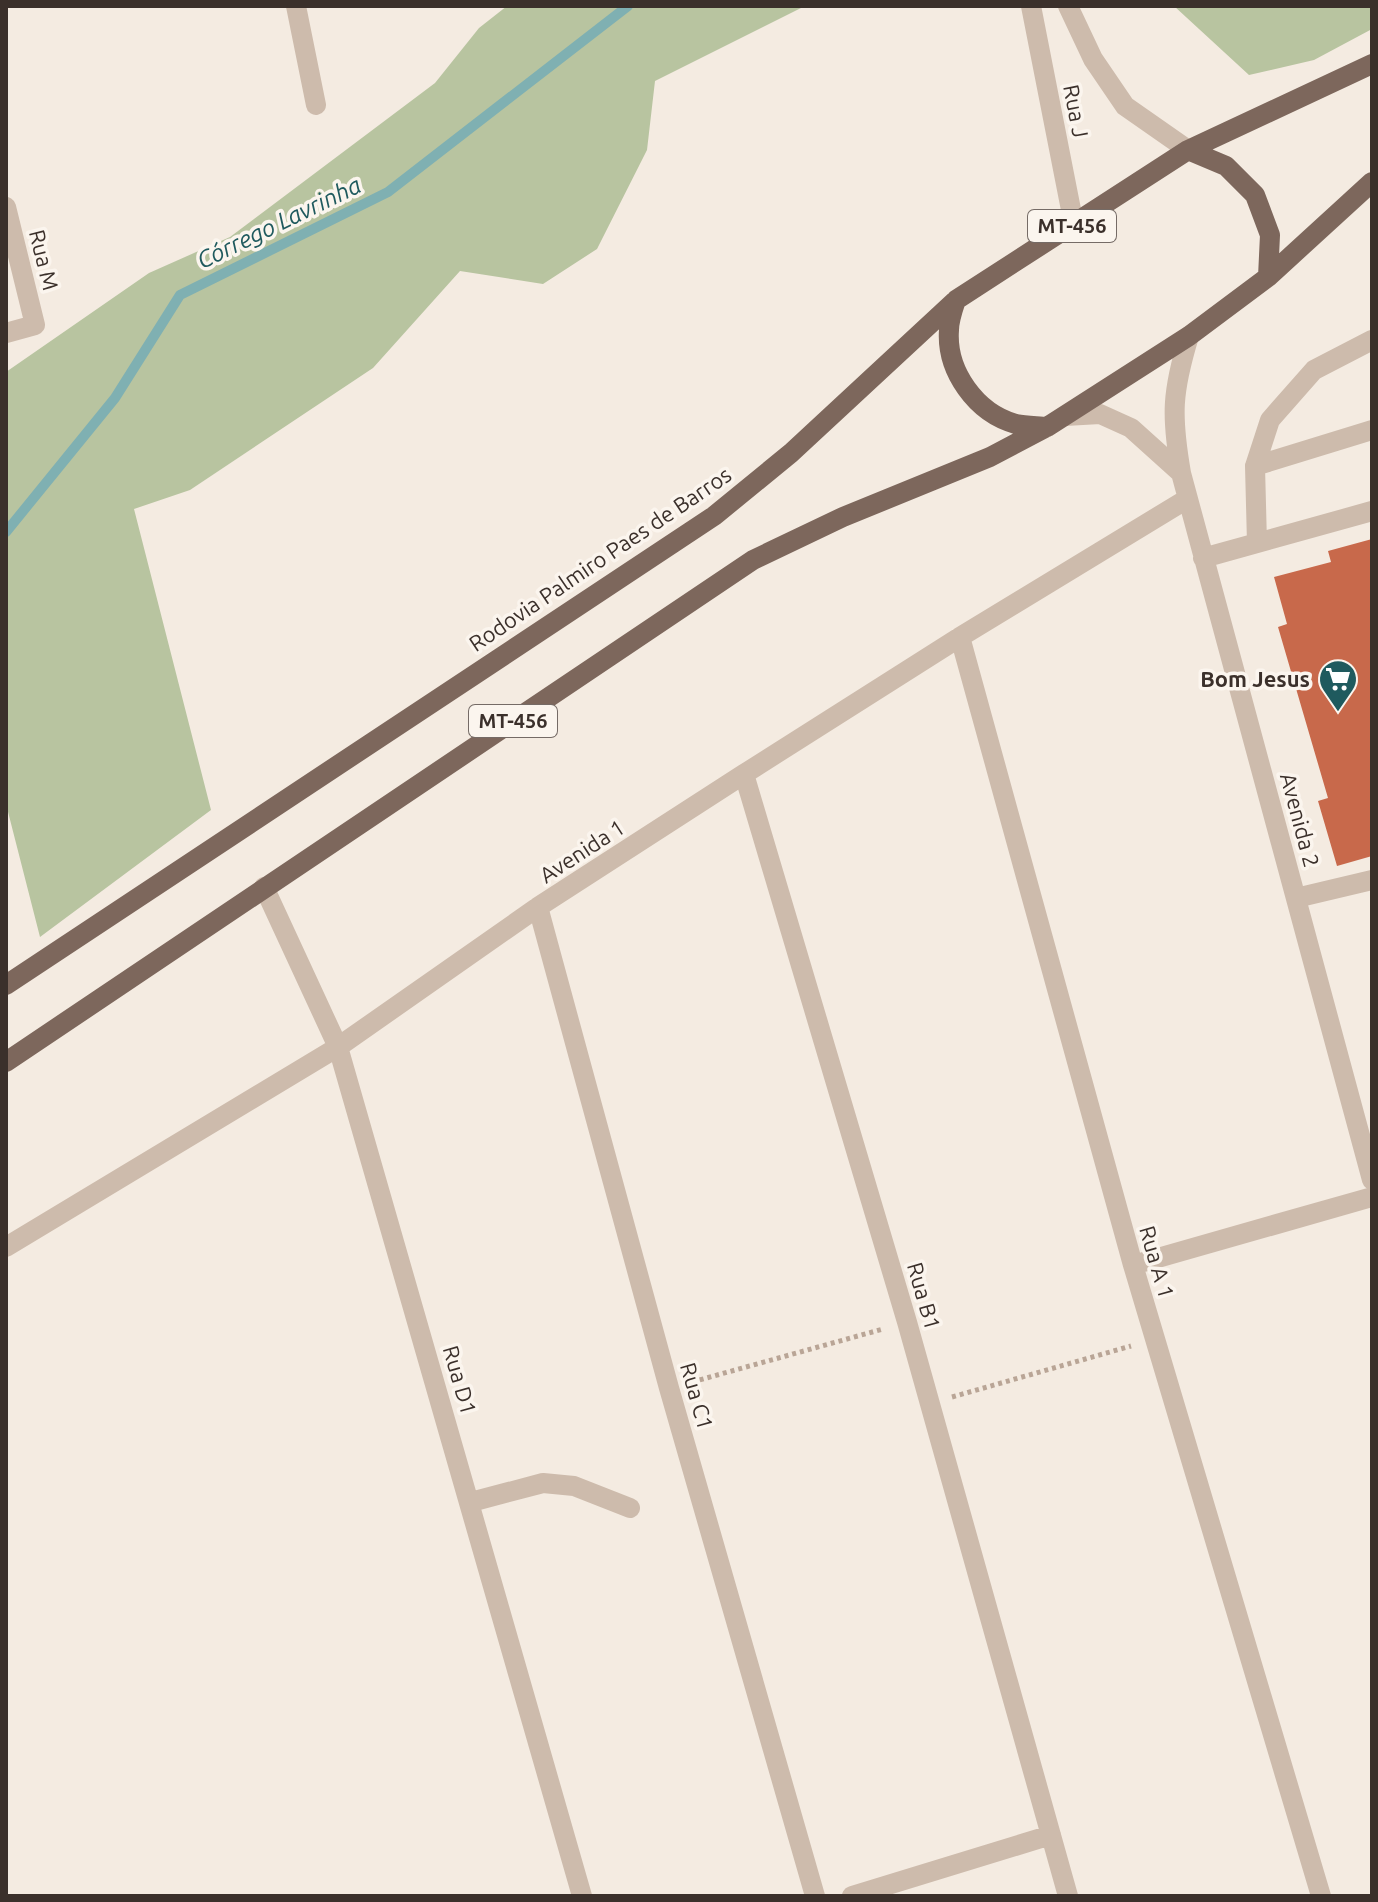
<svg xmlns="http://www.w3.org/2000/svg" width="1378" height="1902" viewBox="0 0 1378 1902" font-family="Ubuntu,sans-serif">
<rect width="100%" height="100%" fill="#f4ebe1"/>
<!-- green -->
<path fill="#b8c4a0" d="M507,6h298l-150,75 -8,69 -50,99 -54,35 -83,-13 -87,97 -183,122 -56,19 77,301 -171,127 -34,-133v-432l143,-99 81,-36 205,-154 44,-55z
M1174,6h198v23l-58,31 -65,15z"/>
<g fill="none" stroke-linecap="round" stroke-linejoin="round">
<!-- stream -->
<path stroke="#7fb0b2" stroke-width="10" d="M6,532l109,-134 65,-103 208,-103 240,-186"/>
</g>
<!-- building -->
<path fill="#c8694b" d="M1372,539v317l-35,10 -19,-65 10,-3 -50,-171 9,-3 -13,-47 57,-15 -3,-11z"/>
<g fill="none" stroke-linecap="round" stroke-linejoin="round">
<!-- path -->
<path stroke="#b9a596" stroke-width="5" stroke-dasharray="4 4" stroke-linecap="butt" d="M692,1382l191,-53
M952,1397l179,-51"/>
<!-- minor -->
<path stroke="#cdbbac" stroke-width="20" d="M296,6l20,99
M1031,6l43,219
M1068,6l25,53 32,47 63,44
M6,207l29,118 -29,8
M1189,336c-17,56 -18,79 -8,137l191,707
M1065,416l35,-2 31,14 50,45
M1255,466l117,-36
M1257,543l-2,-77 15,-46 44,-50 58,-30
M1203,558l169,-47
M960,637l173,628 188,631
M744,774l163,548 161,574
M264,887l74,160 244,849
M1296,898l76,-18
M538,907l131,481 146,508
M6,1247l332,-200 200,-140 206,-133 216,-137 227,-138
M1133,1265l239,-68
M471,1502l72,-19 31,3 56,22
M852,1896l199,-61"/>
<!-- major -->
<path stroke="#7d675c" stroke-width="20" d="M1188,150l38,16 29,29 15,40 -2,42
M956,300c-3,9 -7,20 -7,30 -3,41 27,83 67,94 9,2 21,2 31,3
M6,985l708,-469 77,-63 165,-153 232,-150 184,-86
M6,1062l747,-502 90,-43 147,-60 57,-30 142,-91 79,-59 104,-95"/>
</g>
<!-- icons -->
<defs>
<g id="supermarket-pin" transform="scale(2)"><path d="M0 17L-7.5 6A9.5 9.5 0 1 1 7.5 6Z" fill="#1f5a5e" stroke="#fbf5ee"/><path d="M-6-5.5h2.5l.6 2H6L4.5 2H-2.5L-4.4-4H-6ZM-1.5 3.2a1.3 1.3 0 1 0 .1 0ZM3 3.2a1.3 1.3 0 1 0 .1 0Z" fill="#fff"/></g>
</defs>
<g fill-rule="evenodd">
<use href="#supermarket-pin" x="1338" y="679"/>
</g>
<g text-anchor="middle" stroke-width="7" stroke-linejoin="round" paint-order="stroke">
<!-- shield labels -->
<g fill="#fbf5ee" stroke="#756b66" stroke-width="2">
<rect x="1028" y="210" width="88" height="32" rx="6"/>
<rect x="469" y="705" width="88" height="32" rx="6"/>
</g>
<g font-size="20" font-weight="bold" fill="#3b302b">
<text x="1072" y="233">MT-456</text>
<text x="513" y="728">MT-456</text>
</g>
<!-- street labels -->
<g font-size="22" fill="#3b302b" stroke="#fbf5ee">
<text transform="translate(1076 111) rotate(79)" y="8">Rua J</text>
<text transform="translate(44 260) rotate(76)" y="8">Rua M</text>
<text transform="translate(600 559) rotate(-34)" y="8">Rodovia Palmiro Paes de Barros</text>
<text transform="translate(1300 820) rotate(75)" y="8">Avenida 2</text>
<text transform="translate(582 851) rotate(-33)" y="8">Avenida 1</text>
<text transform="translate(1157 1262) rotate(74)" y="8">Rua A 1</text>
<text transform="translate(924 1296) rotate(74)" y="8">Rua B1</text>
<text transform="translate(460 1380) rotate(74)" y="8">Rua D1</text>
<text transform="translate(697 1396) rotate(74)" y="8">Rua C1</text>
</g>
<!-- poi labels -->
<g font-size="22" font-weight="bold" fill="#3b302b" stroke="#fbf5ee" text-anchor="end">
<text x="1310" y="687">Bom Jesus</text>
</g>
<!-- water labels -->
<g font-size="24" font-style="italic" fill="#1f5a5e" stroke="#fbf5ee">
<text transform="translate(279 223) rotate(-26)" y="8">Córrego Lavrinha</text>
</g>
</g>
<!-- border -->
<rect width="1378" height="1902" fill="none" stroke="#3b302b" stroke-width="16"/>
</svg>
